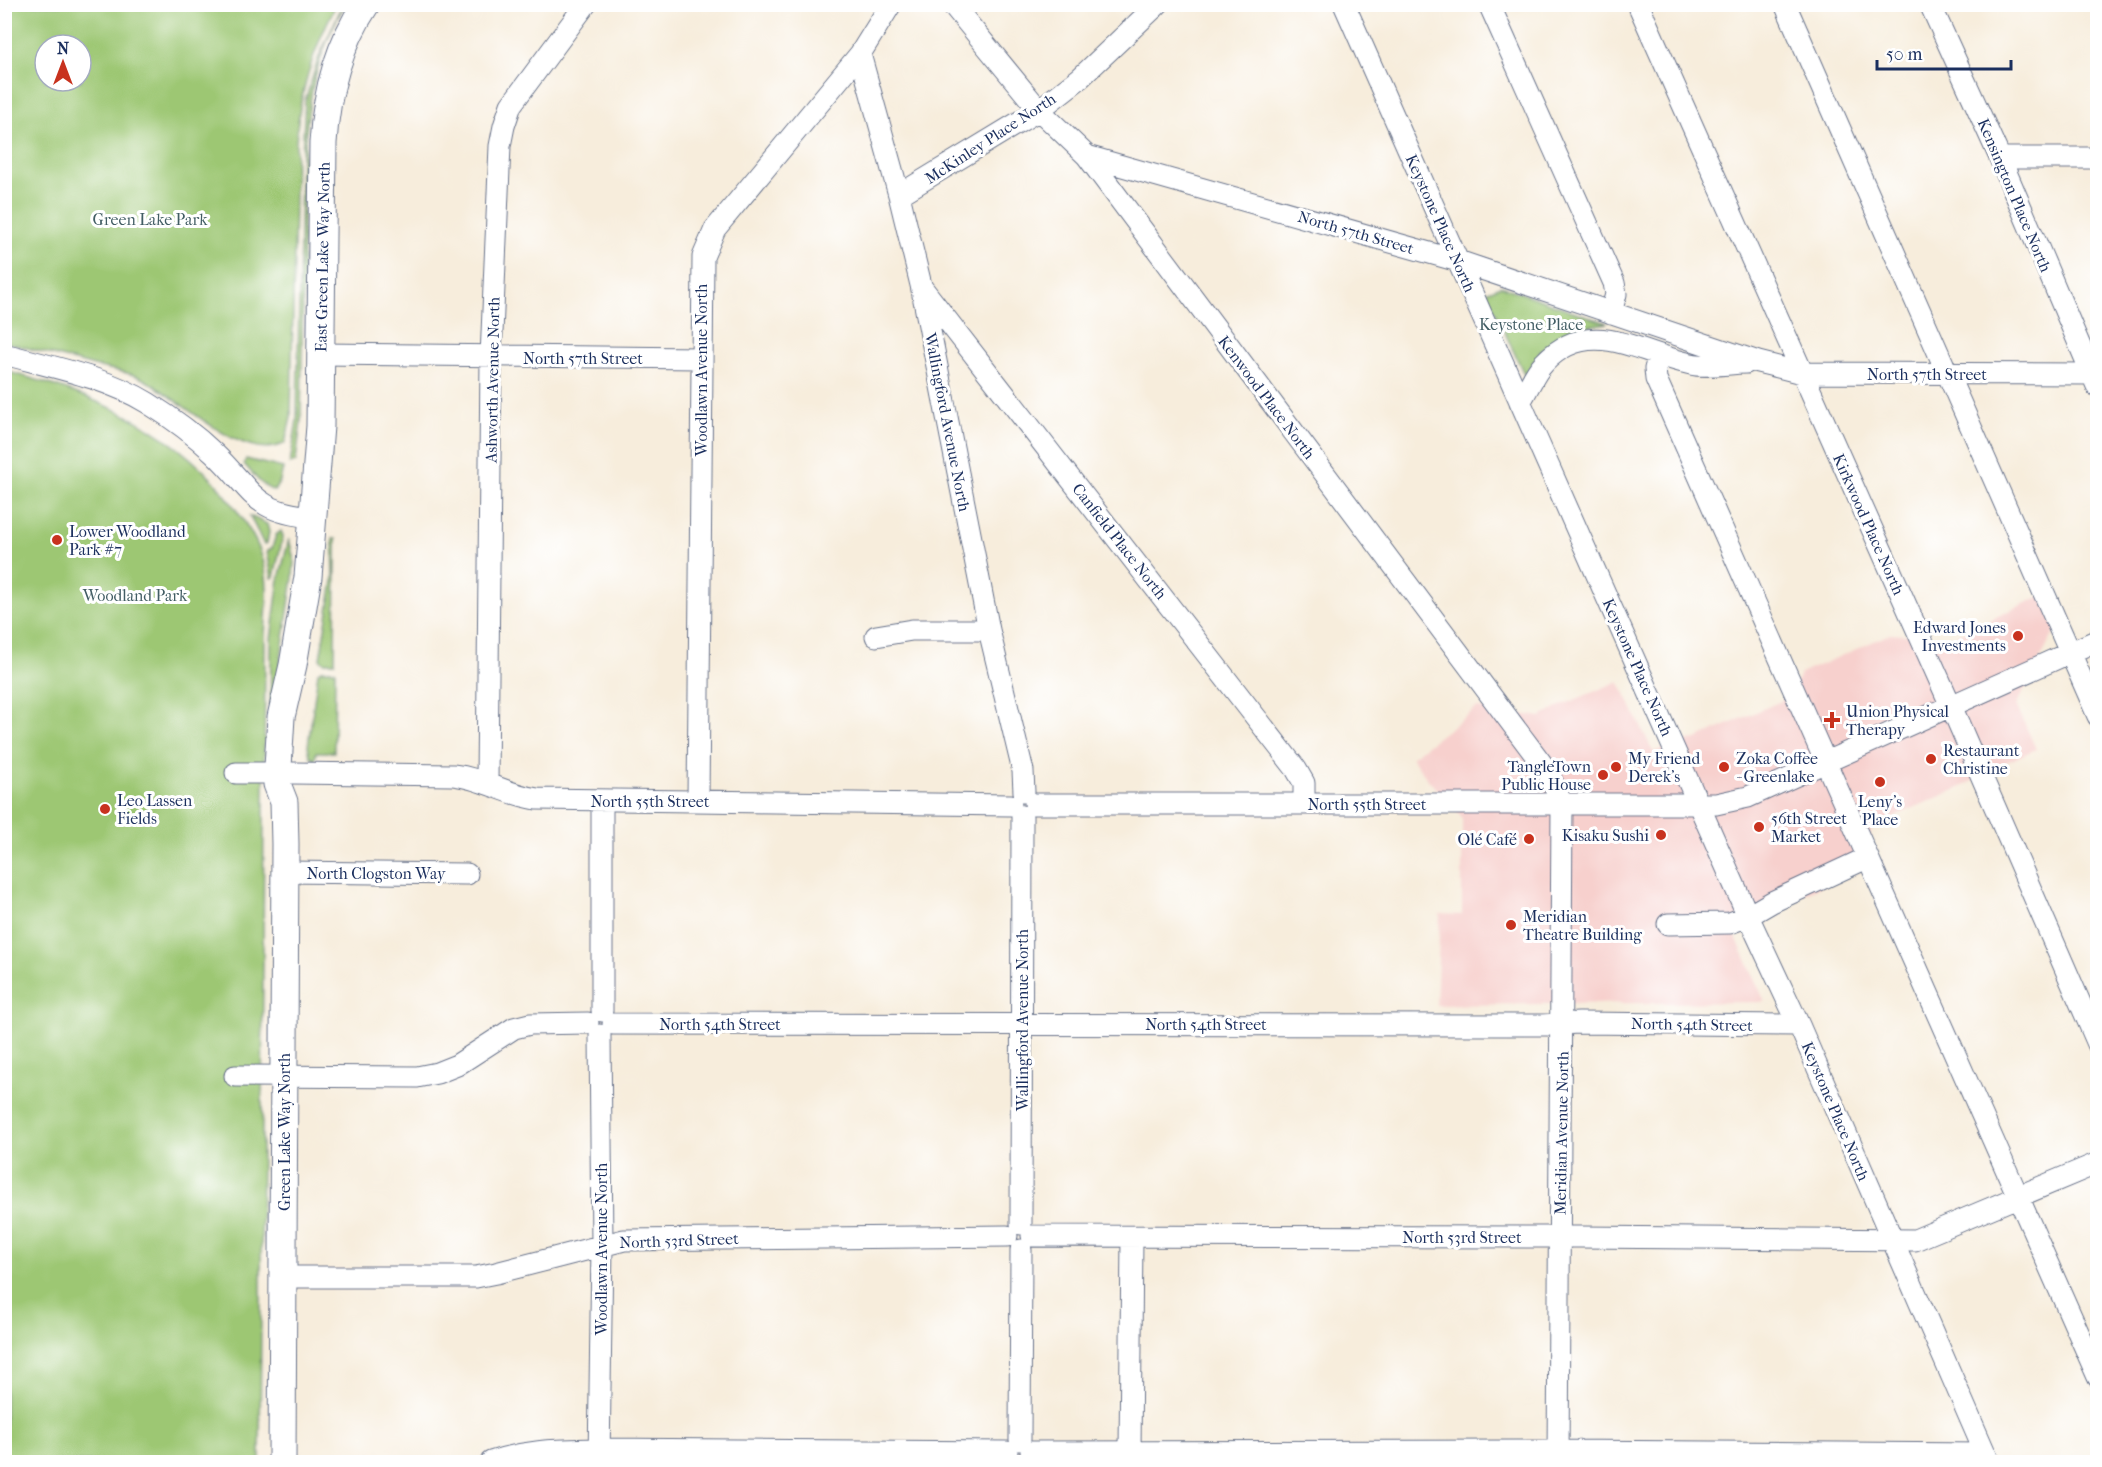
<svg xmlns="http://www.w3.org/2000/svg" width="2102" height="1467" viewBox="0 0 2102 1467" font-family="'IM FELL French Canon',serif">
<rect width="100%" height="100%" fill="#fff"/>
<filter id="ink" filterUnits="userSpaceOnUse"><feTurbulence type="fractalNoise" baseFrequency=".0167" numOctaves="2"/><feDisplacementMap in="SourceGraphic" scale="12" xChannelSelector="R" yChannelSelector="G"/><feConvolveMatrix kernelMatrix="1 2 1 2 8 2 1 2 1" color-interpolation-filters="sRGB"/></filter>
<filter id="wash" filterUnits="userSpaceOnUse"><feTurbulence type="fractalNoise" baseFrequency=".008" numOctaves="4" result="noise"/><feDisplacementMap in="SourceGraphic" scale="24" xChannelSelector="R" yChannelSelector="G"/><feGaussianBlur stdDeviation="1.35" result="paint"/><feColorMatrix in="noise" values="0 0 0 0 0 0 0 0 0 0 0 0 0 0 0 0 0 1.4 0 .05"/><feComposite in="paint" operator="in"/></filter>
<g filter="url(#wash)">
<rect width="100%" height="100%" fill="#f7eddc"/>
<!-- built -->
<path fill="#f7d0cd" d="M2041,596l15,33 -40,76 20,44 -34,15 -38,22 -92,40 -7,41 -134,59 34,76 -329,3 4,-91 22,1v-98l-32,-35 -19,-25 66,-49 64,9 17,-10 61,-26 34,71 43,-13 94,-42 10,-23 90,-40 61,4z"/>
<!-- green -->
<path fill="#9dc773" stroke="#5c7b68" stroke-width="1.5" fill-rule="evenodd" d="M343,4l2,1c-46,75 -41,157 -42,243 0,57 -1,115 -2,173l-5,40 -6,3 7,-45 4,-245 4,-73 14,-44z
M4,5h332c-23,44 -37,87 -40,137l-5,276 -6,25c-42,24 -109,-50 -146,-66 -14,-6 -31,-8 -45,-11 -30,-8 -60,-16 -89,-24zM45,45h36v36h-36z
M1501,286l106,37 -37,6 -29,21 -16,26 -39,-84z
M5,371c88,23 176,59 230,137 11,16 23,33 28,52 7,26 3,52 2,78l-5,824h-255z
M246,459l37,9 -3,13 -6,10c-13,-5 -21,-17 -30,-27z
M250,516l17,8 2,8 -2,11 -3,2z
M281,531l2,5 -9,41 -2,1 -5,-27 5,-3 4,-13z
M289,539l5,21 -1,18 -23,153 1,-92 8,-60z
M333,539h3l-1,123h-11l-4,-3 14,-84z
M322,670h13l-1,82h-18l-1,9 -5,-5 -2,-10 10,-74z"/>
</g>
<g filter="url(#ink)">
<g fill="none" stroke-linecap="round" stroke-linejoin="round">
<!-- minor casing -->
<g stroke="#68728a" stroke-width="23">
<path id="minor" d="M952,4l87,106 48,46 461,616 14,32 -4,658
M1344,4l404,912 51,109 190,437
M1489,4l125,279 2,11 -5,19
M1638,4l313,702 147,338
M1785,4l313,712
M1930,4l70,154 97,228
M860,54l39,141 22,90 68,345 34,141 1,21
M1087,156l371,105 300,101 44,11 296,1
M2000,158h98
M899,195l140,-85 41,-32 78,-74
M923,289l373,480 8,14v20
M4,354c48,13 102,23 144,49 24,15 46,31 66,50 40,38 38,59 100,64
M321,354l380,4
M1659,355l-4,14 1,10 442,998
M1520,402c8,-12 14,-29 24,-39 45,-48 95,-10 147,1 16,4 38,-1 55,-1
M876,636l36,-6h77
M236,773h41
M292,773l161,2c30,3 54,20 84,24l474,6
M487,783l4,-426 9,-211 4,-20 7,-21 75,-101
M698,800l5,-543 12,-28 145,-175 31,-50
M1035,804h681l32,-7 20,-9 330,-148
M285,872l182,2
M1668,924l62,-1 18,-7 24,-14 86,-40
M602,1011v-210
M613,1024l928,1 38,-2 220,2
M235,1076l182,1 20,-4 20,-8 57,-37 16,-4 58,-1
M1021,1224l1,-408
M1032,1236l548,1 335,3 183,-77
M283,1277h193l20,-4 128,-33 383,-4
M1020,1440l1,-190
M1031,1452l528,-1 426,3
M1130,1452l2,-215
M491,1462c38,-13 69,-12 109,-13l407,3
M599,1462l3,-217 -2,-210"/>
</g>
<!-- major casing -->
<g stroke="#68728a" stroke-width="29">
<path id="major" d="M282,1462l3,-618 -1,-42 -7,-18 4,-67 12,-52 15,-88 12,-151 3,-283c3,-49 15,-97 43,-139"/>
</g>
<!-- minor -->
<use href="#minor" stroke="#fff" stroke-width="21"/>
<!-- major -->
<use href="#major" stroke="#fff" stroke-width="27"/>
</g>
</g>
<!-- markers -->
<g fill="#c8321e" stroke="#fff" stroke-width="2">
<circle cx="57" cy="540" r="6"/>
<circle cx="2018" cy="636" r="6"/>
<path d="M1829 711h6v6h6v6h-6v6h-6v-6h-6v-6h6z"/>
<circle cx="1931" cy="759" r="6"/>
<circle cx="1616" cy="767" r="6"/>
<circle cx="1724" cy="767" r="6"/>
<circle cx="1603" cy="775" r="6"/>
<circle cx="1880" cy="782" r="6"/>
<circle cx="105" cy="809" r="6"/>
<circle cx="1759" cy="827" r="6"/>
<circle cx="1661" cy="835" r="6"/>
<circle cx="1529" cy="839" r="6"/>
<circle cx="1511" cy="925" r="6"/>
</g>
<g text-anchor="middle" stroke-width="6" stroke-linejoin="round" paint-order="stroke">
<!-- street labels -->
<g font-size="16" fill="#1b2f5e" stroke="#fff">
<text transform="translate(990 138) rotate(-33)" y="6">McKinley Place North</text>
<text transform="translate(2015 195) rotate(67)" y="6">Kensington Place North</text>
<text transform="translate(1441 223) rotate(66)" y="6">Keystone Place North</text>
<text transform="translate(1356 232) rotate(16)" y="6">North 57th Street</text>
<text transform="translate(322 257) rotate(-89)" y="6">East Green Lake Way North</text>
<text x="583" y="364">North 57th Street</text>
<text transform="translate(701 370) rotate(-90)" y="6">Woodlawn Avenue North</text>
<text x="1927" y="380">North 57th Street</text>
<text transform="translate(492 380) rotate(-89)" y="6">Ashworth Avenue North</text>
<text transform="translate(1267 397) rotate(53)" y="6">Kenwood Place North</text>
<text transform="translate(948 422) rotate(79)" y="6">Wallingford Avenue North</text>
<text transform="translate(1869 524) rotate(66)" y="6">Kirkwood Place North</text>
<text transform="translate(1120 541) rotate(52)" y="6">Canfield Place North</text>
<text transform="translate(1638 667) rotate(66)" y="6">Keystone Place North</text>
<text x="650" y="807">North 55th Street</text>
<text x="1367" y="810">North 55th Street</text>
<text x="376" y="879">North Clogston Way</text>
<text transform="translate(1022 1020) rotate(-90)" y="6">Wallingford Avenue North</text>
<text x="720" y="1030">North 54th Street</text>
<text x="1206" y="1030">North 54th Street</text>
<text transform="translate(1692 1024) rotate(1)" y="6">North 54th Street</text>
<text transform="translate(1836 1111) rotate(67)" y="6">Keystone Place North</text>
<text transform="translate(284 1132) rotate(-90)" y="6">Green Lake Way North</text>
<text transform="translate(1561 1133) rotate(-89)" y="6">Meridian Avenue North</text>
<text x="1462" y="1243">North 53rd Street</text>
<text transform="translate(679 1240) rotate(-2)" y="6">North 53rd Street</text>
<text transform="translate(601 1249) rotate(-90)" y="6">Woodlawn Avenue North</text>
</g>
<!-- park labels -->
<g font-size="16" fill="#425d64" stroke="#fff">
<text x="150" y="225">Green Lake Park</text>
<text x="1531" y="330">Keystone Place</text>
<text x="135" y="601">Woodland Park</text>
</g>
<!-- poi labels -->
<g font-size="16" fill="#1b2f5e" stroke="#fff" text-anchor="start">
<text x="69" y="537">Lower Woodland<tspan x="69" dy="18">Park #7</tspan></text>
<text x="2006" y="633" text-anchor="end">Edward Jones<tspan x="2006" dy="18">Investments</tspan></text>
<text x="1846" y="717">Union Physical<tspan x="1846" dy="18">Therapy</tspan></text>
<text x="1943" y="756">Restaurant<tspan x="1943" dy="18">Christine</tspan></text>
<text x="1628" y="764">My Friend<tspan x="1628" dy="18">Derek’s</tspan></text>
<text x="1736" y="764">Zoka Coffee<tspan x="1736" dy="18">- Greenlake</tspan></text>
<text x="1591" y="772" text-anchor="end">TangleTown<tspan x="1591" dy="18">Public House</tspan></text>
<text x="117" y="806">Leo Lassen<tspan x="117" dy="18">Fields</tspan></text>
<text x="1880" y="807" text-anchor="middle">Leny's<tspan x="1880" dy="18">Place</tspan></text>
<text x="1771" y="824">56th Street<tspan x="1771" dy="18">Market</tspan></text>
<text x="1649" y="841" text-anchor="end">Kisaku Sushi</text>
<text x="1517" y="845" text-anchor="end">Olé Café</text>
<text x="1523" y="922">Meridian<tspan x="1523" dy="18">Theatre Building</tspan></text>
</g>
</g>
<!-- margin -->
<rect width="2102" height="1467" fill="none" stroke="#fff" stroke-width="24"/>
<!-- north arrow -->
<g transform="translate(63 63)"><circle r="28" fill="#ffffff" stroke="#a4acbf" stroke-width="1.5"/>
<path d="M0-4.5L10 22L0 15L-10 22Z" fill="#c8321e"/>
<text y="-9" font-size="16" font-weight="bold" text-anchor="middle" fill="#1b2f5e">N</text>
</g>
<!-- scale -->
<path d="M1877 60v9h134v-9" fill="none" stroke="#1b2f5e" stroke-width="3"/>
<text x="1886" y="60" font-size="18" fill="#1b2f5e" stroke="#ffffff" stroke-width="4.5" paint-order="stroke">50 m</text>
</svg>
